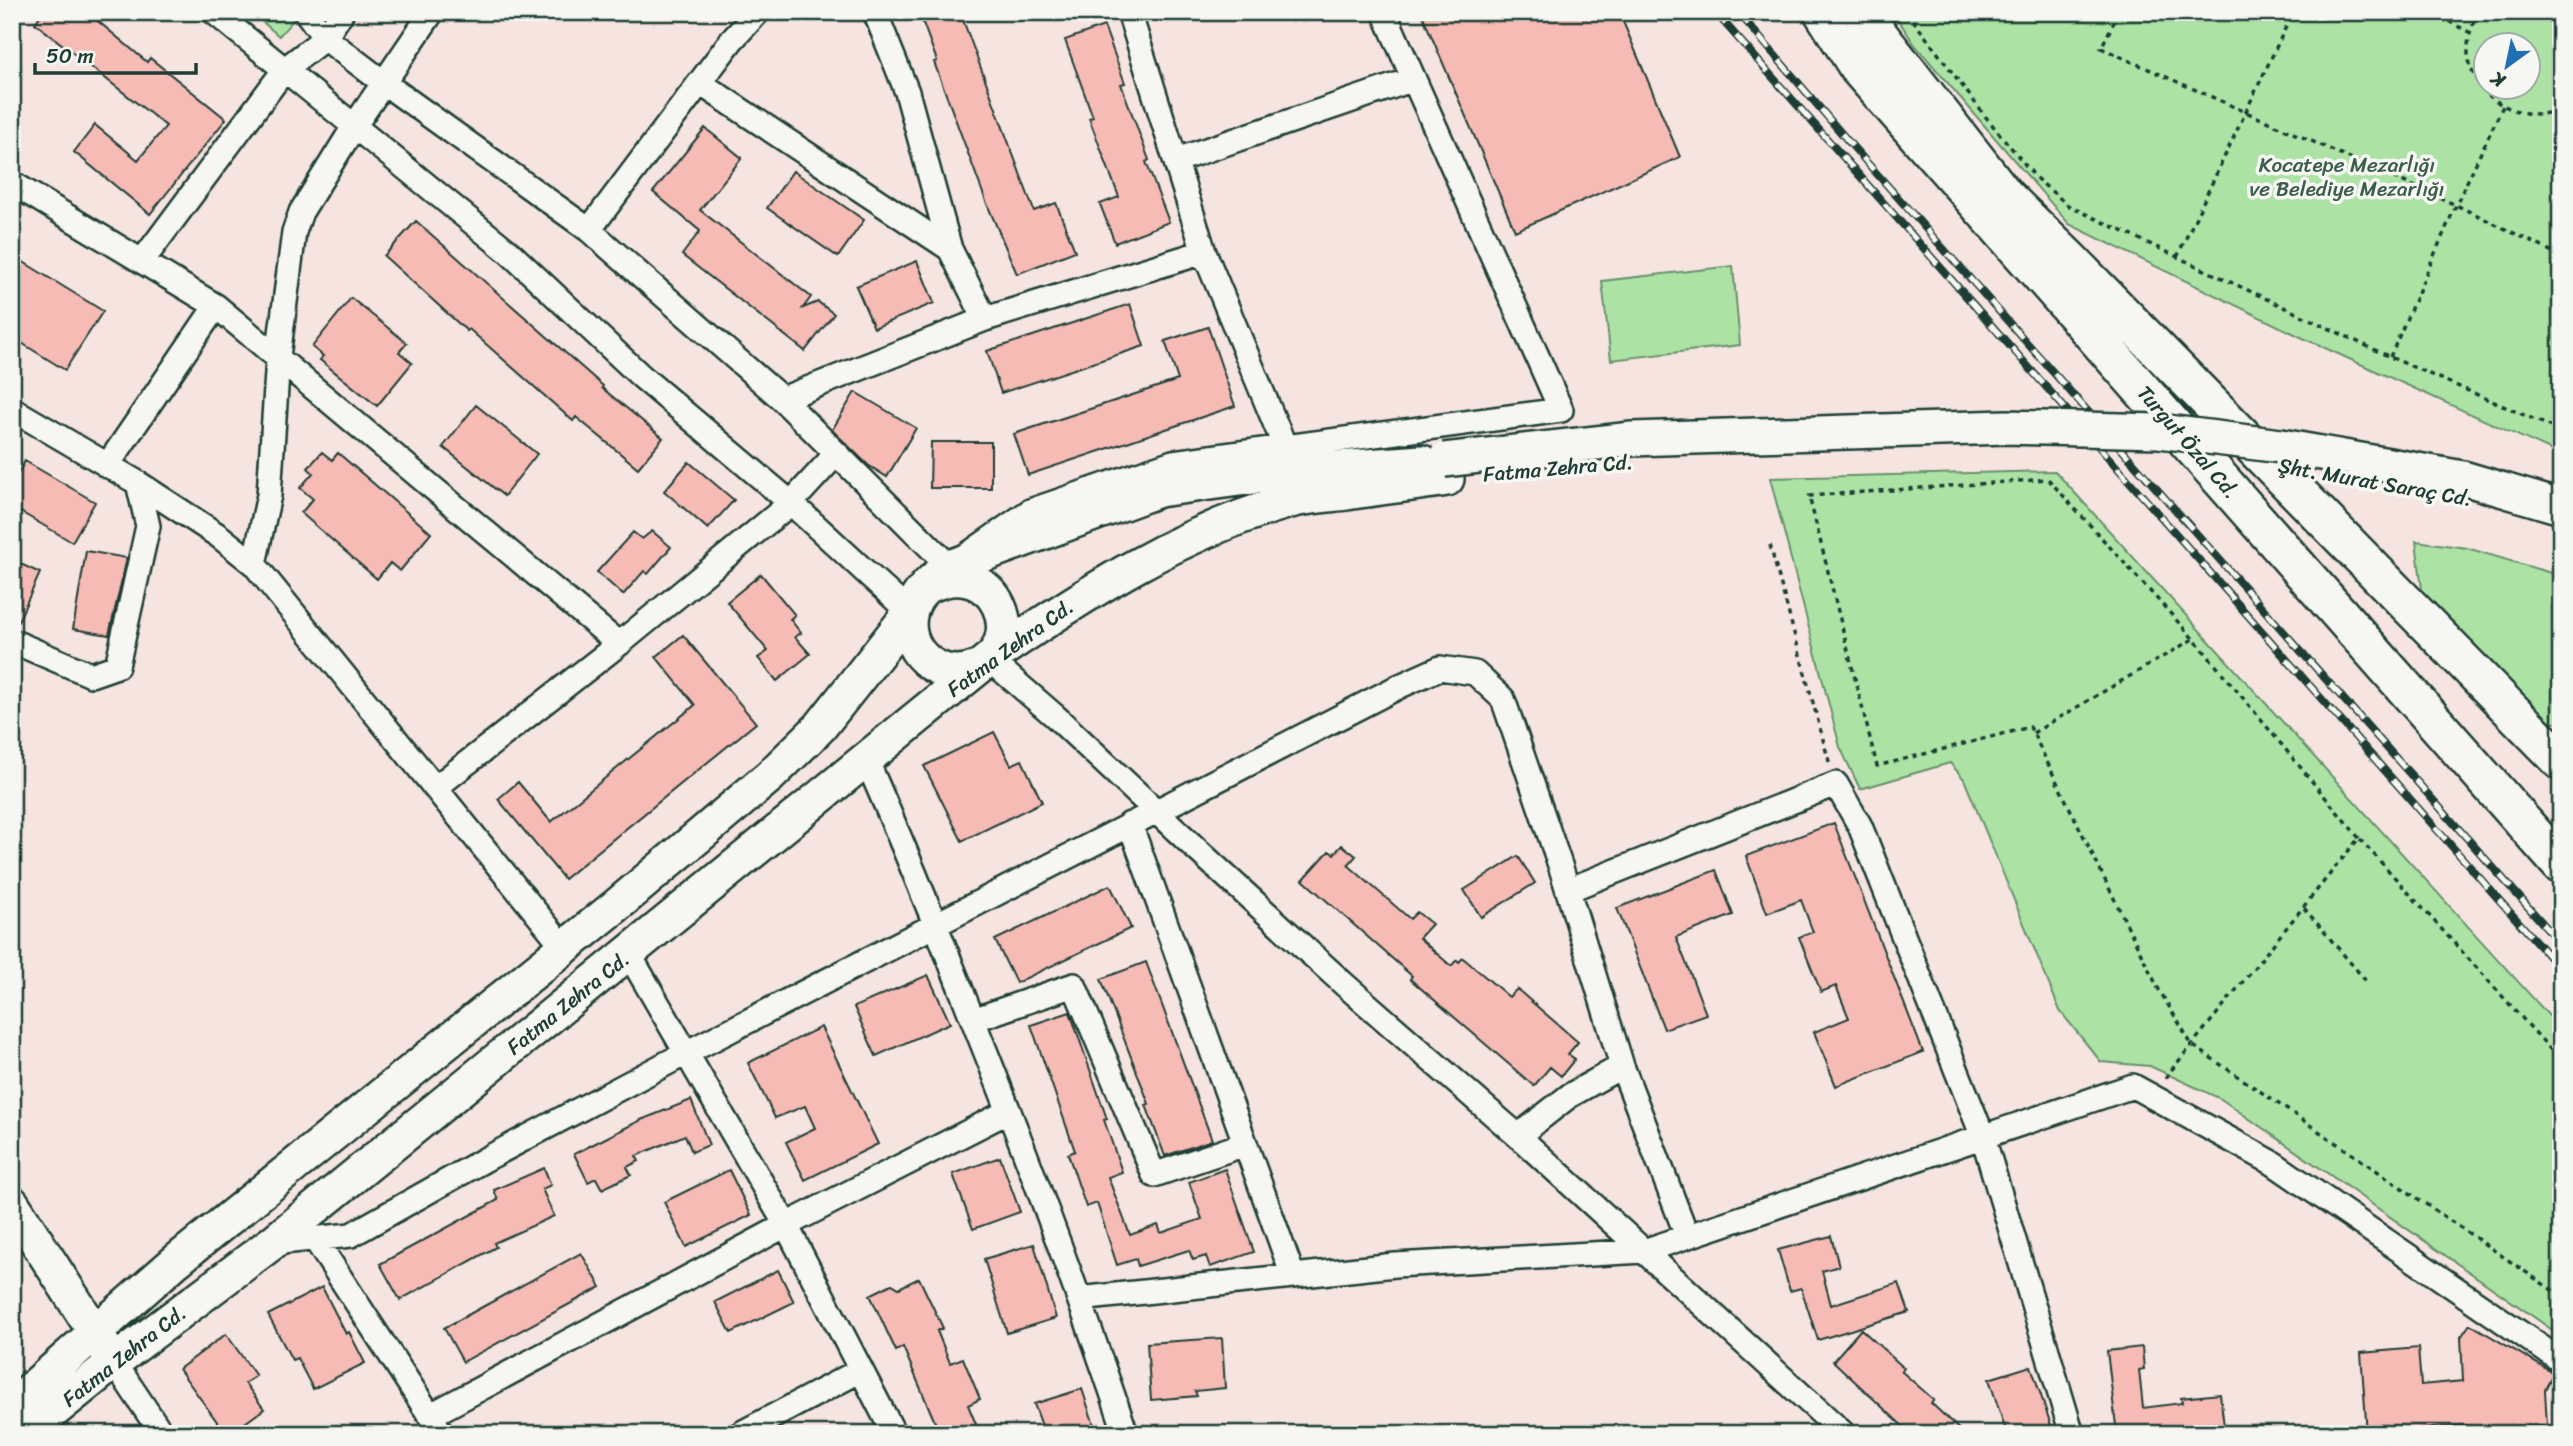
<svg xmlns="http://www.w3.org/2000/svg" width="2573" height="1446" viewBox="0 0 2573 1446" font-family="Sriracha,sans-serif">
<rect width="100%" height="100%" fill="#f6e4e0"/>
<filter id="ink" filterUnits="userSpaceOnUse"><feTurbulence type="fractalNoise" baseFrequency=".0143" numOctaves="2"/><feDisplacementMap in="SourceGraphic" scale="14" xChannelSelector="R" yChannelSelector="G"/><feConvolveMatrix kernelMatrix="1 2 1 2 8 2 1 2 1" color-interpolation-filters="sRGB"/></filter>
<g filter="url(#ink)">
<!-- green -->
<path fill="#ace3a5" stroke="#66906c" stroke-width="2" fill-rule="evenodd" d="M251,12h42l3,5 -17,19z
M1893,12h668v443l-258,-117 -234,-114 -154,-179zM2486,46h42v42h-42z
M1733,266l7,79 -129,15 -9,-79z
M2055,471l506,558v307l-340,-237 -71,-33 -49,-4 -41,-51 -96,-232 -14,-16 -90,26 -20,-42 -70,-269z
M2416,541l51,7 94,28v141l-4,6 -19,-7 -114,-111z"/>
<!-- building -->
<path fill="#f7bbb5" stroke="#1f3d34" stroke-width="2" d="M43,12h44l60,50 3,-4 76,61 -76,95 -76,-62 21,-27 43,35 28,-34 -131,-103z
M919,12h41l74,199 22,-8 19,48 -58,23 -30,-70 -53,-142 3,-1z
M1421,12h198l61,145 -165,74z
M1104,26l21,57 -4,1 28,76 -3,2 23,60 -54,21 -15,-39 19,-7 -30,-79 4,-1 -28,-77z
M705,128l37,30 -42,52 111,87 -8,11 15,-6 16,12 -29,37 -123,-96 18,-24 -47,-39z
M793,171l71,49 -26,37 -71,-49z
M416,221l187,165 -1,2 61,50 -25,30 -62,-51 -3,4 -104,-92 -2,2 -83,-75z
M12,255l91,56 -38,59 -53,-33z
M917,261l17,42 -60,25 -18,-42z
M351,298l56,45 -8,9 13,11 -35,43 -57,-46 3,-4 -11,-9z
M1130,304l14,42 -143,47 -14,-42z
M1208,327l27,79 -207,69 -14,-41 164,-54 -13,-39z
M855,392l61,36 -29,49 -19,-12 -36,-35z
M476,405l61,49 -33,42 -61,-49z
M931,442h60v46h-61z
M322,452l10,8 6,-7 93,80 -31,38 -10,-8 -13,16 -76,-66 12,-14 -13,-11 13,-15 -5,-5z
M25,461l70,41 -23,40 -60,-35v-23z
M689,462l45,38 -26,29 -44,-38z
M652,531l19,16 -23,27 -4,-3 -21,24 -26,-23 36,-40 9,7z
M86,551l41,7 -18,77 -36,-6z
M12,560l28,13 -25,55 -3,-1z
M761,574l34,41 -5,4 11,14 -6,4 15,17 -33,27 -19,-23 10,-7 -41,-49z
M683,635l73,88 -192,156 -66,-80 20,-17 33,40 144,-117 -39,-48z
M994,732l17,33 11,-5 20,42 -80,39 -38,-75z
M1834,823l89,229 -87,34 -22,-54 35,-14 -13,-32 -15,6 -22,-55 14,-5 -12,-32 -34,13 -21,-57z
M1342,845l14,11 -8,9 62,54 7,-7 15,12 -13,14 32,28 6,-6 2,2 4,-4 46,39 8,-8 61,53 -10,12 7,5 -14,17 -11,-9 -16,19 -124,-107 2,-3 -109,-96 26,-29 5,3z
M1518,856l17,27 -54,34 -17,-27z
M1716,870l17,45 -57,22 30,77 -42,15 -47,-121z
M1110,885l21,43 -115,55 -21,-43z
M1146,962l66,178 -47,16 -19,-51 3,-1 -48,-125z
M928,975l22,48 -74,33 -22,-49z
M1070,1012l37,107 -3,1 18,52 -14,5 22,58 28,-10 3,8 41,-14 -13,-37 36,-13 29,83 -44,15 -4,-11 -13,4 -4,-10 -51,16 -2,-7 -19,6 -20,-62 -11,4 -18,-53 7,-3 -44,-126z
M821,1027l57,117 -73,36 -19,-38 29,-14 -10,-22 -30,12 -27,-55z
M691,1100l18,45 -17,7 -7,-17 -49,21 3,5 -12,6 4,8 -29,14 -6,-11 -8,4 -14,-28 67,-34z
M1000,1157l20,55 -47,17 -20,-55z
M544,1168l7,17 -9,4 12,27 -60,27 2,4 -96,53 -20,-36 118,-64 -4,-10z
M729,1170l22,45 -65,32 -22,-45z
M1831,1236l8,30 -17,5 9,34 68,-22 10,29 -91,28 -17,-52 -11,3 -12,-41z
M1034,1244l22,74 -49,15 -23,-74z
M581,1253l20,34 -138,75 -19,-34z
M778,1270l16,32 -63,31 -16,-31z
M919,1278l24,50 -6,3 13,32 13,-5 17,41 -12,6 12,29h-40l-37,-87 -7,4 -26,-56 22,-11 7,4z
M322,1287l24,47 3,-2 16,31 -52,26 -16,-31 -5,2 -24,-45z
M2470,1324l83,49 -8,17 2,35 -81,4v-4l-99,9 -6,-81 57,-5 3,37 42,-4 -2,-44z
M1861,1329l43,39 -3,3 33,29 -3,3 33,31h-53l-78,-73z
M226,1334l30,42 -11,7 19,26 -34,25h-4l-47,-65z
M1222,1338l3,50 -30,3 2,5 -46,4 -4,-57z
M2142,1347l2,22 -5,1 4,38 39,-5 -1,-5 39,-4 5,40h-108l-10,-83z
M2031,1366l23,68h-47l-18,-55z
M1082,1389l15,45h-52l-11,-30z"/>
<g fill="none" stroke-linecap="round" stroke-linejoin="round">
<!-- street casing -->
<g stroke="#1f3d34" stroke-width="28">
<path id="street" d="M214,12l296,241 132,124 149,126 119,110
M306,12l19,26 59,45 205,147 193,169 168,168 80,-56 143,-49 388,-52 -177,-398
M875,12l32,80 43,157 35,70
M1129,12l75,240 81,195
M700,83l250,166
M1177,160l237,-81
M12,183l204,123 403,338
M589,230l142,-189 27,-29
M143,260l142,-191 40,-31 17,-26
M782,399l203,-80 219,-67
M12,409l126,74 10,43 -31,140 -26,9 -79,-34
M107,466l109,-160
M138,483l81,53 35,28 310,383
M254,564l15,-69 9,-138 16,-125 7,-20 54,-87 77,-113
M989,659l67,58 136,128 153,140 173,151 326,298
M866,759c36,82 70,166 103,251 56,140 109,281 157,424
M435,788l184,-144 172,-141 45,-49
M1130,824l163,452
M1568,890l268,-106 24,42 123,311 89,297
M629,954l157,271 108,209
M973,1020l101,-35 80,190 91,-31
M1518,1136l51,-40 53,-30
M315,1239l127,195
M272,1243l79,-8 135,-76 202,-107 712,-366 40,-18 35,5 28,26 58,169 61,198 65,170
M1079,1299l316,-34 249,-14 489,-165 140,77 288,198
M114,1362l48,72
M431,1415l355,-190 223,-114
M740,1434l121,-64"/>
</g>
<!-- secondary casing -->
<g stroke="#1f3d34" stroke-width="38">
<path id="secondary" d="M929,586c68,-33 102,58 47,82 -37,16 -76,-19 -65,-57 5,-18 23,-34 39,-44l209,-77 138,-19 125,-9
M12,1203l95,148
M12,1406l163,-144 441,-356 154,-130 50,-49 90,-114
M25,1434l89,-72 158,-119 717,-584c97,-66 191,-128 305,-159 17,-4 36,-5 53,-7 33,-5 67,-9 100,-14"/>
</g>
<!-- primary casing -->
<g stroke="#1f3d34" stroke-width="42">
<path id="primary" d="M1823,12l36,57 702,796
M1861,12l144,184 66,65 490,500"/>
</g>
<!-- path -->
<path stroke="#1f3d34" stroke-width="3.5" stroke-dasharray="5 5" stroke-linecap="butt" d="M1907,12l78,104 52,63 32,27 321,151 171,74
M2119,12l-18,36 355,157 105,51
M2431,12l38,20
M2478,12c-6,13 -11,27 -10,42 5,45 52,70 93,56
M2177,257l116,-245
M2390,357l66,-152 47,-99
M1770,545l60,220
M2033,733l160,-94
M2359,838l-160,-193 -151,-166 -239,17 68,270 153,-39 128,261 34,57 369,251
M2304,908l62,73
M2165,1078l194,-240 202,223"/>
<!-- street -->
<use href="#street" stroke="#f6f6f2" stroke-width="23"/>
<!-- secondary -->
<use href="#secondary" stroke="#f6f6f2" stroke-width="33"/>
<!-- primary -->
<use href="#primary" stroke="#f6f6f2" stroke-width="37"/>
<!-- rail casing -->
<g stroke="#1f3d34" stroke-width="8">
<path id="rail" d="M1715,12l846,958
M1738,12l116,136 707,796"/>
</g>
<!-- rail -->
<use href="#rail" stroke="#f6f6f2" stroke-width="5" stroke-dasharray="16" stroke-linecap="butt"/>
<!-- secondary-bridge casing -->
<g stroke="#1f3d34" stroke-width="38" stroke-linecap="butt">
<path id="secondary-bridge" d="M1444,460l188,-21 374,-12 153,4 122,15 182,32 98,29"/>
</g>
<!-- secondary-bridge -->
<use href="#secondary-bridge" stroke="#f6f6f2" stroke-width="33"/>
</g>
</g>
<g text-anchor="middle" stroke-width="7" stroke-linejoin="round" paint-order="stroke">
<!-- park labels -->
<g font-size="21" fill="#3b5e4b" stroke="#f6f6f2">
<text x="2347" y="172">Kocatepe Mezarlığı<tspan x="2347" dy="24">ve Belediye Mezarlığı</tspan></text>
</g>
<!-- street labels -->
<g font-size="21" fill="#1f3d34" stroke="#f6f6f2">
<text transform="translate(2188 442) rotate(49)" y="7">Turgut Özal Cd.</text>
<text transform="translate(1558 468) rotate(-5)" y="7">Fatma Zehra Cd.</text>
<text transform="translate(2375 482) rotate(10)" y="7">Şht. Murat Saraç Cd.</text>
<text transform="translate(1010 648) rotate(-36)" y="7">Fatma Zehra Cd.</text>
<text transform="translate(568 1003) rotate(-39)" y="7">Fatma Zehra Cd.</text>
<text transform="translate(124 1356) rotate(-38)" y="7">Fatma Zehra Cd.</text>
</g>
</g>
<!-- margin -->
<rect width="2573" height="1446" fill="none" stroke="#f6f6f2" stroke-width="42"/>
<rect x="21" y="21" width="2531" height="1404" fill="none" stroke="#1f3d34" stroke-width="2.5" filter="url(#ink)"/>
<!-- north arrow -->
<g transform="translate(2507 66) rotate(213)"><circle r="33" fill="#f6f6f2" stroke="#a0aca6" stroke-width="2"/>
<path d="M0-5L12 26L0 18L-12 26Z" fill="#1f6fb2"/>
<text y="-10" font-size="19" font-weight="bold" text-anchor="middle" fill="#1f3d34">K</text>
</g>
<!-- scale -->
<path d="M35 63v10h161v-10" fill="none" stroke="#1f3d34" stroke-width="3.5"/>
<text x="46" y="63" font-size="21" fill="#1f3d34" stroke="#f6f6f2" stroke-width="5" paint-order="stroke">50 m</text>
</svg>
